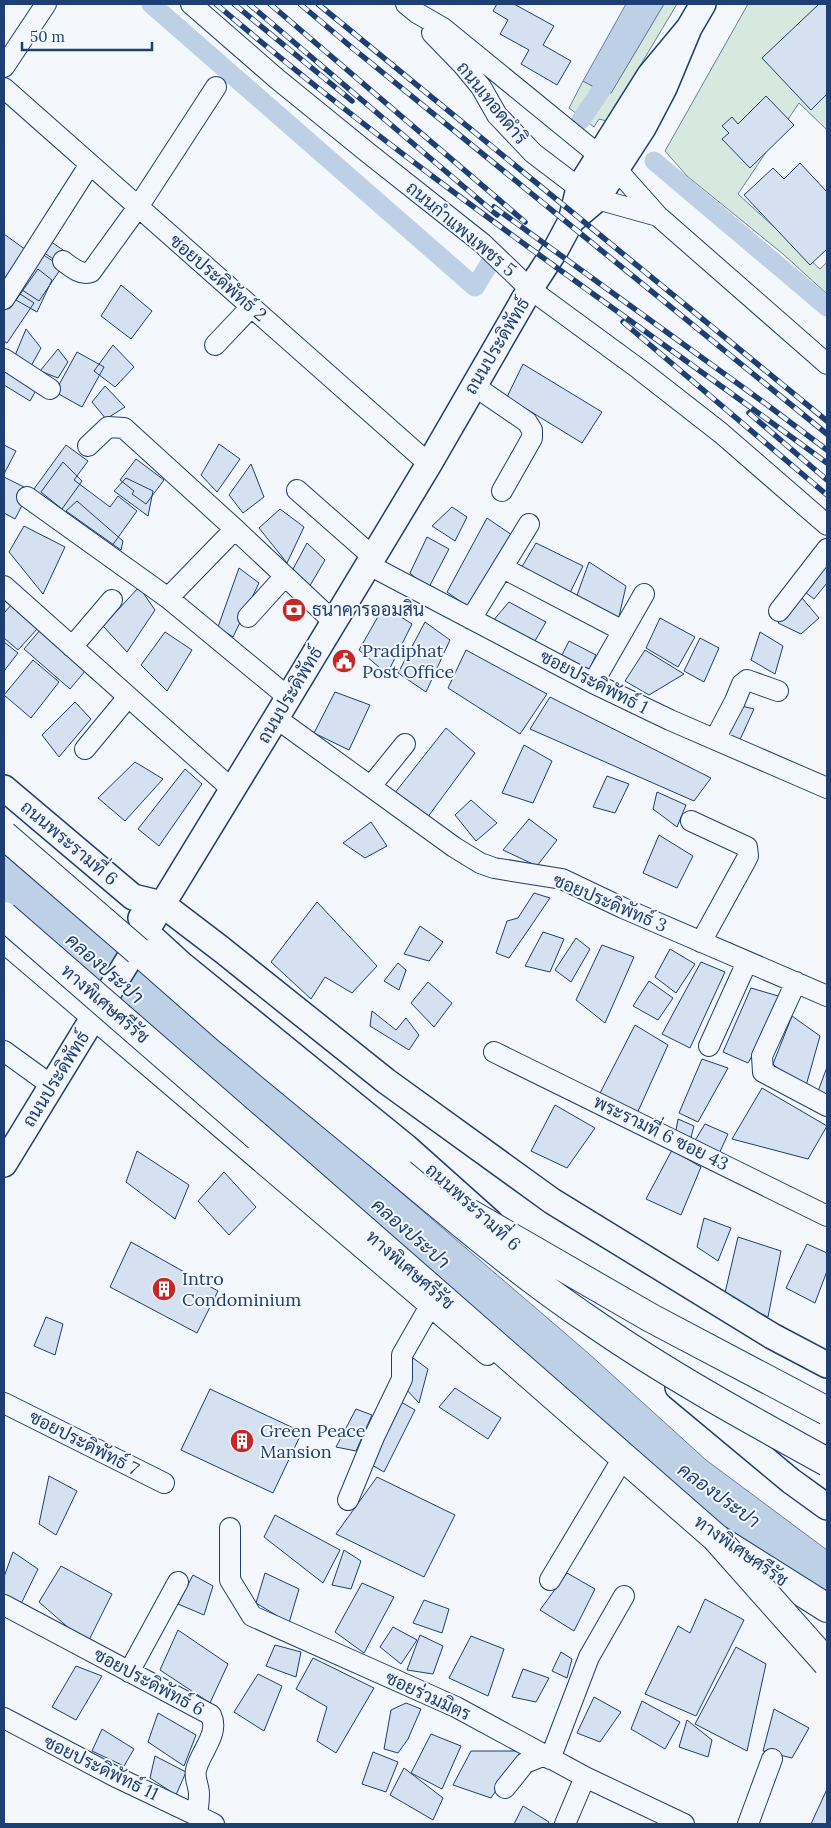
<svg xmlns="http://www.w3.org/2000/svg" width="831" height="1828" viewBox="0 0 831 1828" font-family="Lora,Sarabun,serif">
<rect width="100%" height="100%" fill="#f4f7fb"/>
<!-- green -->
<path fill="#d7e8df" stroke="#687fa3" d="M664,4h13l-70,117 -8,-2 -5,8 -25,-19 14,-27 21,12h7z
M748,4h79v126l-28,-27 -61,91 82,75 7,-7v32l-44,-40 -96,-78 -22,-25z"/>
<!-- water -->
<path fill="#bed0e5" stroke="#687fa3" d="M626,4h38l-53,89h-6l-22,-12z
M4,852l583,500 119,108 121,90v51l-150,-108 -673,-587z"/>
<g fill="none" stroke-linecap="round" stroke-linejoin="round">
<!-- canal -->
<path stroke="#bed0e5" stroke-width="19" d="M151,4l324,283 15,-24
M581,120l19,-28 13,-23
M654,161l173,146"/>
</g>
<!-- building -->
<path fill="#d5e0f0" stroke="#1d3f73" d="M497,4h17l40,22 -11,19 28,16 -14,24 -36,-21 8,-14 -29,-16 8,-14 -15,-9z
M819,4h8v90l-16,16 -49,-52z
M766,96l28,29 -44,43 -28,-29 7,-6 -7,-7 10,-9 6,7z
M800,163l27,29v57l-17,16 -66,-70 29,-27 11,11z
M4,234l22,16 -19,28 -3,-2z
M47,239l19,13 -7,11 -19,-13z
M39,252l23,15 -23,34 -23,-15z
M38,269l14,11 -15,32 -21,-12z
M121,285l31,26 -21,28 -30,-23z
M14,290l20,13 -27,40 -3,-2v-37z
M26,329l15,19 -11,20 -16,-10z
M113,345l21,22 -19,20 -21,-16z
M58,349l10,13 -10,16 -18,-7z
M77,352l27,15 -22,40 -27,-15z
M523,364l79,48 -20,31 -75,-46z
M4,367l34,20 -8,14 -26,-16z
M105,386l20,21 -19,12 -14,-17z
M219,444l21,15 -23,33 -16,-17z
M4,445l12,6 -12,23z
M66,445l22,16 -14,19 36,27 8,-11 19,15 -28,39 -78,-57z
M136,459l28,21 -18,24 -14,-10 2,-3 -14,-11z
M63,462l19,19 -20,28 -21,-17z
M251,464l13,33 -21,16 -14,-18z
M4,477l26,13 -15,29 -11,-6z
M126,478l27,13 -5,25 -34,-25z
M77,501l46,40 -2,9 -55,-39z
M452,507l15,10 -12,24 -23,-15z
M280,509l24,18 -17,36 -28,-35z
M487,518l25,17 -41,74 -24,-17z
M24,526l41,21 -22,47 -34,-42z
M427,537l22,12 -21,40 -18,-16z
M307,543l18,17 -17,29 -15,-20z
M536,543l47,23 -15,31 -48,-27z
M589,562l37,24 -8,35 -42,-23z
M823,564l4,4v15l-13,16 -9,-7z
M239,568l20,15 -26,54 -15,-10z
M139,587l16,23 -28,42 -24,-26z
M802,598l17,20 -18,16 -23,-11z
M509,602l37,20 -14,24 -40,-24z
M12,604l26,24 -20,22 -14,-12v-25z
M384,606l28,18 -25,50 -28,-24z
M660,618l35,19 -17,30 -32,-19z
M425,622l25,18 -24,52 -28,-19z
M41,629l45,41 -16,19 -46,-40z
M165,632l27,18 -25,41 -26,-26z
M760,632l23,14 -8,28 -24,-14z
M700,638l19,10 -15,34 -20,-11z
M569,641l27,14 -9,19 -27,-15z
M4,642l14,11 -14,18z
M466,650l81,44 -27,40 -72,-46z
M645,650l39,24 -35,21 -24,-14z
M33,660l26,22 -28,36 -27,-23z
M335,692l35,13 -21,45 -35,-17z
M550,697l161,81 -17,23 -164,-72z
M75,702l16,17 -32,38 -17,-22z
M742,706l12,3 -16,35 -13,-4z
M446,728l29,25 -48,65 -33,-24z
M524,745l28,16 -19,42 -31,-10z
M135,762l28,17 -38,42 -27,-23z
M185,769l17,15 -43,62 -21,-17z
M607,776l22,8 -14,29 -22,-6z
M657,792l29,13 -9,22 -24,-18z
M471,800l26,23 -21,18 -21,-26z
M529,819l28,21 -20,26 -34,-16z
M371,822l16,24 -22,12 -22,-15z
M659,835l34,21 -16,32 -34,-15z
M534,893l16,5 -41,60 -13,-5 11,-32 11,-3z
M317,902l60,64 -25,27 -27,-16 -14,22 -40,-37z
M420,926l23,16 -14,19 -25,-7z
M543,932l21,7 -14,33 -25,-6z
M576,938l14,11 -19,33 -16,-12z
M602,945l32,12 -29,66 -29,-23z
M670,949l25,15 -19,29 -21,-16z
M701,962l24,10 -35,76 -28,-14z
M398,963l8,7 -7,20 -15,-9z
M649,981l24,17 -15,22 -25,-14z
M428,982l24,21 -18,24 -23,-24z
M751,988l34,10 -37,65 -25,-11z
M372,1011l24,19 10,-12 13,17 -10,15 -39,-24z
M792,1016l28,20 -16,57 -31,-29z
M635,1025l33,20 -33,73 -37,-21z
M702,1059l26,9 -30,54 -19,-9z
M827,1067v33l-10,-6z
M762,1088l65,38 -19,33 -76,-20z
M555,1105l40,23 -28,40 -36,-17z
M678,1119l16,7 -4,15 -15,-5z
M705,1124l23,10 -10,22 -24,-14z
M672,1150l29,17 -20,48 -35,-16z
M137,1151l52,34 -14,34 -49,-37z
M224,1172l32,35 -27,28 -31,-34z
M704,1218l27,10 -13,33 -21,-14z
M738,1237l43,14 -13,66 -44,-20z
M131,1242l87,49 -21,42 -87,-46z
M807,1244l20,9v18l-12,32 -29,-15z
M46,1317l17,7 -8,31 -21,-9z
M413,1358l15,11 -9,34 -14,-15z
M455,1388l46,30 -13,21 -49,-32z
M210,1389l92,43 -29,61 -92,-43z
M401,1402l14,8 -31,62 -12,-7z
M356,1409l16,6 -16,36 -20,-4z
M49,1476l28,15 -21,44 -17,-11z
M377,1477l78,38 -31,62 -88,-43z
M275,1515l65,35 -17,33 -59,-46z
M344,1550l17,11 -10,28 -19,-4z
M13,1552l25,17 -18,37 -16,-11v-18z
M61,1566l51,28 -25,50 -48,-42z
M265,1573l34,16 -10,34 -33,-20z
M567,1573l28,16 -21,42 -34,-21z
M193,1575l20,11 -9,29 -26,-11z
M362,1583l32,14 -30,56 -29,-21z
M705,1599l39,21 -48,96 -51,-22 33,-68 12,7z
M424,1600l25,9 -7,24 -29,-10z
M393,1627l24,13 -16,24 -21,-17z
M178,1630l50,34 -18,39 -50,-33z
M420,1635l23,11 -10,28 -26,-4z
M471,1636l33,13 -16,47 -39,-18z
M275,1645l26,7 -5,25 -30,-11z
M736,1647l30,17 -19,87 -52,-27z
M561,1652l11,7 -5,19 -15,-7z
M313,1658l61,30 -38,65 -19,-12 10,-34 -31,-18z
M76,1666l26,10 -26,44 -24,-13z
M523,1669l26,9 -13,24 -24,-5z
M258,1674l24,12 -18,45 -30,-19z
M594,1697l27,15 -21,30 -23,-9z
M642,1701l38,21 -15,27 -34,-20z
M406,1703l15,6 -13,30 -10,14 -14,-4 7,-39z
M774,1709l35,19 -17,30 -29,-7z
M158,1713l38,22 -12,31 -36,-24z
M687,1720l25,20 -4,17 -29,-10z
M102,1729l32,20 -10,17 -32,-15z
M431,1734l30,12 -19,43 -31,-16z
M471,1751h52l-32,47 -38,-13z
M373,1752l25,10 -12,30 -24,-8z
M155,1756l31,16 -10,23 -26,-17z
M404,1768l39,30 -10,22 -43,-25z
M827,1789v35h-16z
M523,1806l26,16 -1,2h-34z"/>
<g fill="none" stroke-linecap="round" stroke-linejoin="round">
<!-- minor casing -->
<g stroke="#1d3f73" stroke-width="22">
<path id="minor" d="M191,4l85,74 91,74 115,91 48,46 109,80 82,64 106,92
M406,4l11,9 26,15 174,142 41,46 169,148
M432,33l30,31 19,23 16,28 36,38 46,35 18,11 61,17
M4,67l42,-63
M4,88l425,376
M63,261c8,6 18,15 28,11l47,-65 78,-120
M4,299l86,-135
M215,345l36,-38
M4,359l46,30
M473,385l54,37 5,8v8l-30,53
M88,446l20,-19 16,1 111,101 99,93
M297,490l75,66
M27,497l141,101 121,100
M367,564l226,119 77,37 157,68
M503,568l120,63
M4,586l229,204
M168,598l67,-69
M779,611l48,-62
M248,617l37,-41
M471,619l58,-95
M72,647l40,-47
M593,683l51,-89
M276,718l178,129 26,16 14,5 68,11 61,29 204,88
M715,739l20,-38 7,-17 5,-4 31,11
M85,749l43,-52
M371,786l34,-42
M691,821l56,26 1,9 -3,6 -44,80
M4,943l483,412
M796,982l-34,74 1,16 64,34
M709,1046l38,-84
M4,1051l47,34
M494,1052l333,164
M4,1403l160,80
M348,1500l26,-63 28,-58v-24l28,-49
M230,1528v52l22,36 204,91 129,70 99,47
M550,1580l67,-112
M4,1605l207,110c9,19 -11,37 -15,55 -2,8 3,16 3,24 0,22 -8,19 15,30
M129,1672l49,-90
M4,1718l110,58 86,41
M550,1759l39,-102 35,-61
M505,1788l20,-25 20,-8
M565,1824l20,-47
M748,1824l24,-65"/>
</g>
<!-- major casing -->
<g stroke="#1d3f73" stroke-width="28">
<path id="major" d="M571,221l26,-22 46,-71 21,-40 25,-60 14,-24
M4,788l129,109 29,7 59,45 165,132 166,120 220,135 55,29
M141,918l5,14 35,32 225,183 84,75
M4,1164l272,-446 153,-254 101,-175 26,-40 15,-28 8,-33 71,-113 39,-47
M678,1387l113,94 36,26"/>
</g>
<!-- highway casing -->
<g stroke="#1d3f73" stroke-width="30">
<path id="highway" d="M138,951l90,79 173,143
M258,1137l458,401 111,70"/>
</g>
<!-- minor -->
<use href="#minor" stroke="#f4f7fb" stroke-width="20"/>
<!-- major -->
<use href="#major" stroke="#f4f7fb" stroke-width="25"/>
<!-- highway -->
<use href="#highway" stroke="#f4f7fb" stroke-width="28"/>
<!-- rail casing -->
<g stroke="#1d3f73" stroke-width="5.5">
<path id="rail" d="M216,4c194,166 406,308 611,459
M234,4l118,97
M249,4l248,211
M270,4l255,218
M300,4l50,42 477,388
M318,4l509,417
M494,207l272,197 61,46
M623,322l204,173
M749,413l78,67"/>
</g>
<!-- rail -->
<use href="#rail" stroke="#f4f7fb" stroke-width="4" stroke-dasharray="11" stroke-linecap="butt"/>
<!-- highway-bridge casing -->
<g stroke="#1d3f73" stroke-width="30" stroke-linecap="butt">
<path id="highway-bridge" d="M4,835l134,116
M4,916l254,221
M401,1173c62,52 124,104 191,149 75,52 155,96 235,140
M469,1213l182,105 176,93
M716,1538l111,125"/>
</g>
<!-- highway-bridge -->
<use href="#highway-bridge" stroke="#f4f7fb" stroke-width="28"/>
</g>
<!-- icons -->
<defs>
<g id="bank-disc" transform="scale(1.25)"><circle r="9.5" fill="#c62828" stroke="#f4f7fb"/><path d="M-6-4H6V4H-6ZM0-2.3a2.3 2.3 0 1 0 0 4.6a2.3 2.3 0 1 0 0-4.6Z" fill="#fff"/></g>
<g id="civic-disc" transform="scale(1.25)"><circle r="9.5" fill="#c62828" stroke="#f4f7fb"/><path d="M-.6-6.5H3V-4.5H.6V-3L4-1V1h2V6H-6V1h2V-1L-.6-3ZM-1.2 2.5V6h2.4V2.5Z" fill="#fff"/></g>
<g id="building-disc" transform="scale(1.25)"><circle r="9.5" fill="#c62828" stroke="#f4f7fb"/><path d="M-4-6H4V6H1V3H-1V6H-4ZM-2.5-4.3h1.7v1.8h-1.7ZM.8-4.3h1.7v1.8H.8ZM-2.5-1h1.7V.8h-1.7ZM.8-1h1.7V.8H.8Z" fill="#fff"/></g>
</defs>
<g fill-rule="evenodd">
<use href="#bank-disc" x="294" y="610"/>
<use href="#civic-disc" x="344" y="661"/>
<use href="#building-disc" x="164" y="1289"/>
<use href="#building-disc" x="242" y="1441"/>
</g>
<g text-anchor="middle" stroke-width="4" stroke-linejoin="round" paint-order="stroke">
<!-- street labels -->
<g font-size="18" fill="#1d3f73" stroke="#f4f7fb">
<text transform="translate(492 103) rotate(51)" y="6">ถนนเทอดดำริ</text>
<text transform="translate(461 229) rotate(40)" y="6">ถนนกำแพงเพชร 5</text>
<text transform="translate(218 278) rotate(41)" y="6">ซอยประดิพัทธ์ 2</text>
<text transform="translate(497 346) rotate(-59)" y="6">ถนนประดิพัทธ์</text>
<text transform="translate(594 682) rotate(27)" y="6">ซอยประดิพัทธ์ 1</text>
<text transform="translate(290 695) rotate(-59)" y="6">ถนนประดิพัทธ์</text>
<text transform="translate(69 843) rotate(40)" y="6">ถนนพระรามที่ 6</text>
<text transform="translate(610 903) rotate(23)" y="6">ซอยประดิพัทธ์ 3</text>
<text transform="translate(105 1004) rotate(41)" y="6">ทางพิเศษศรีรัช</text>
<text transform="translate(56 1079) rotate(-58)" y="6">ถนนประดิพัทธ์</text>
<text transform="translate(661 1133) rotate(26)" y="6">พระรามที่ 6 ซอย 43</text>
<text transform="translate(473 1207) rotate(42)" y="6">ถนนพระรามที่ 6</text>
<text transform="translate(410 1270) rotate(41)" y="6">ทางพิเศษศรีรัช</text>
<text transform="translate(84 1443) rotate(27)" y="6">ซอยประดิพัทธ์ 7</text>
<text transform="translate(741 1551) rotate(35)" y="6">ทางพิเศษศรีรัช</text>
<text transform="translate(149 1682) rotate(28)" y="6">ซอยประดิพัทธ์ 6</text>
<text transform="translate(428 1696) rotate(25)" y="6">ซอยร่วมมิตร</text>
<text transform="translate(101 1768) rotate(26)" y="6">ซอยประดิพัทธ์ 11</text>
</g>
<!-- poi labels -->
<g font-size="18" fill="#1d3f73" stroke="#f4f7fb" text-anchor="start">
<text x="312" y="616">ธนาคารออมสิน</text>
<text x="362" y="657">Pradiphat<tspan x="362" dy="21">Post Office</tspan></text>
<text x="182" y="1285">Intro<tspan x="182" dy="21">Condominium</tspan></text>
<text x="260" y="1437">Green Peace<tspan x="260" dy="21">Mansion</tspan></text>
</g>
<!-- water labels -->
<g font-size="19" font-style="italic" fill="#1d3f73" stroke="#f4f7fb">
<text transform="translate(105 968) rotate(41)" y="7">คลองประปา</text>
<text transform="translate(411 1233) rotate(41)" y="7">คลองประปา</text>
<text transform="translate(719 1495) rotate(36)" y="7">คลองประปา</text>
</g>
</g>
<!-- border -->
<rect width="831" height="1828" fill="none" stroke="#1d3f73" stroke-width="10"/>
<!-- scale -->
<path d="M22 42v8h130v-8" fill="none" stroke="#1d3f73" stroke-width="2.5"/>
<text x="30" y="42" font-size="15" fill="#1d3f73" stroke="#f4f7fb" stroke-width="4" paint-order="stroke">50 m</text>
</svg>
